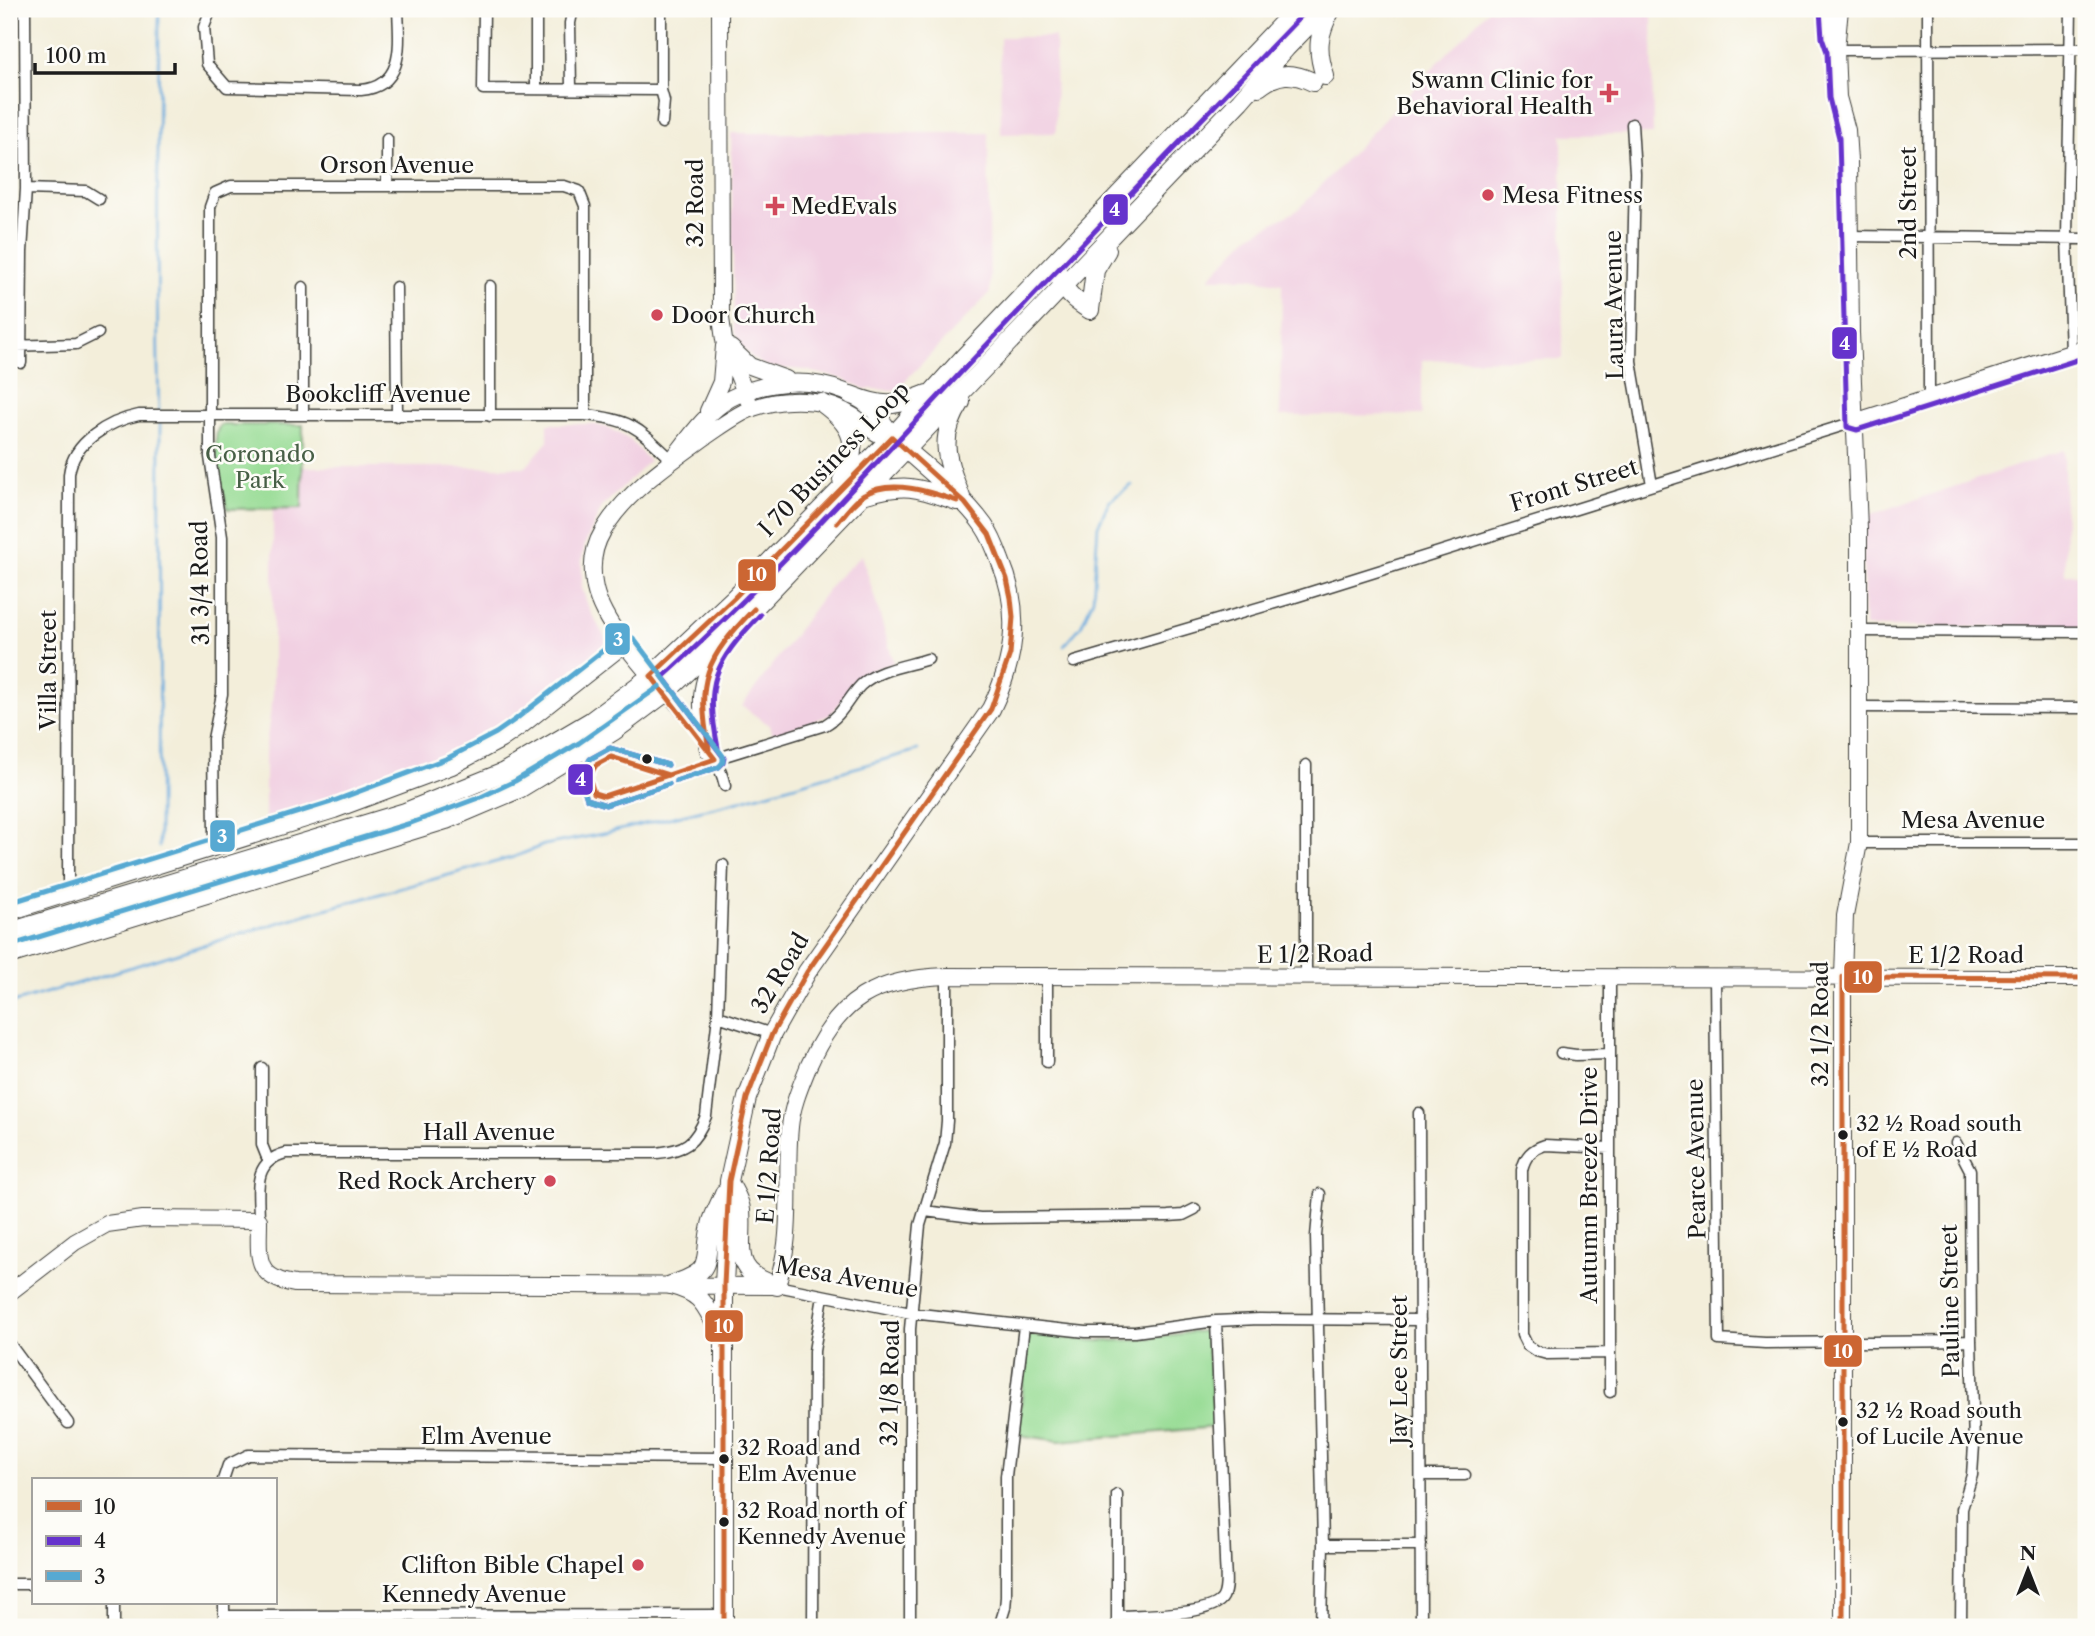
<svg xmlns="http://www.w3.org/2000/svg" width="2095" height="1636" viewBox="0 0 2095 1636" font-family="'Libre Caslon Text',serif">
<rect width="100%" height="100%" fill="#fdfcf7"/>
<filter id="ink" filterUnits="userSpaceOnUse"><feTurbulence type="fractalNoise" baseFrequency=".0143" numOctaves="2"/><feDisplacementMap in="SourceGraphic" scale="14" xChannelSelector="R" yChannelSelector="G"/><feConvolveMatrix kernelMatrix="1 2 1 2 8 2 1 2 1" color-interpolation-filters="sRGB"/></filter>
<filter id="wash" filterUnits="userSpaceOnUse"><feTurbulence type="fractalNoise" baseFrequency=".00686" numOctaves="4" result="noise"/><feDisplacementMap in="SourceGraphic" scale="28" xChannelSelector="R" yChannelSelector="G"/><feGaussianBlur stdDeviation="1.57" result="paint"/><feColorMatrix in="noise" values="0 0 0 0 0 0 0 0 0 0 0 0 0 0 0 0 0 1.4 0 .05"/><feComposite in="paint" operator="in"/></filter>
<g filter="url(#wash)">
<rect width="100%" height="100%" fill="#f3eeda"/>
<!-- built -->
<path fill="#f1d0e2" d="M1489,9h163l1,125 -91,1 1,224 -141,1v55l-142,1 2,-132 -32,-6h-41l40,-42 49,-26z
M1000,37h55l1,96 -55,1z
M731,133h257l2,160 -94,97 -31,-1 -22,-10 -38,-9 -38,-3 -15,-9 -13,-15 -5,-12z
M548,424h44l17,4 21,12 19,21 -47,46 -17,37 -3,16v28l7,21 18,32 -7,10 -88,68 -35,23 -163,65 -49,15v-70l8,-58v-185l29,-1v-41h224l22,-26z
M2064,450l1,124h21v53h-222l-1,-110z
M862,555l32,108 -22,7 -16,12 -26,33 -57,20 -3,-9 -28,-20 92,-125z"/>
<!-- green -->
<path fill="#97dc94" stroke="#5a7c58" stroke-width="2" d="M220,425h83l-1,83 -74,1c-6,-20 -19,-67 -8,-84z
M1201,1331l5,4 9,92 -155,14 -42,-6 10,-100 71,6 33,-1z"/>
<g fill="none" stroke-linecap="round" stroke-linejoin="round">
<!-- stream -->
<path stroke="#6baadd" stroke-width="2.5" d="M159,9c0,134 -4,268 0,402
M1064,646l17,-20 12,-27 5,-73 11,-25 23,-16
M159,847l1,-429
M9,1004l298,-90 207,-57 30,-12 63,-12 128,-31 183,-52"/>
</g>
</g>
<g filter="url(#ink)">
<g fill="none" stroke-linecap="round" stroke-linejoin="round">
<!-- street casing -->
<g stroke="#3c3c38" stroke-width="13">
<path id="street" d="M211,9l-7,18 3,37 20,23 134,3c45,-4 38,-48 37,-81
M484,9l-1,80 178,1
M534,9l2,12v67
M661,9v81l3,11 -2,22
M1928,9l1,387
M2071,9l-4,228 4,116
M1836,50l250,-1
M571,88l-1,-65 3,-14
M1632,124l3,49 -4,188 21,124
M387,186v-47
M26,189l60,2 13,8
M1850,236l236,3
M490,286v130
M303,287v128
M396,287l1,129
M9,346l67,-2 22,-11
M21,363l1,-111 4,-63 -1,-180
M1859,631l227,1
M1074,662l218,-64 562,-176
M665,693c23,27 52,57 60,93
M1859,707l227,1
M715,759l110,-34c17,-9 23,-27 36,-40 17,-16 46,-19 67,-26
M1859,843h227
M217,847l-3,-12 -1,-96 9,-45v-157l-12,-80v-250l5,-14 16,-7h333l15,5 6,15v209
M68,893l1,-419c4,-32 40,-53 70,-59h446c47,4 54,14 87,45
M1306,976v-211
M1047,977v85
M1610,978v414
M1715,978l4,362 46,3 206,-2
M718,1016l54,18
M1561,1053l15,2 34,-1
M262,1068v77l6,15
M1419,1113l2,514
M1956,1143l14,27 1,171 3,104 -2,30 -10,34 -1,118
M1610,1148l-65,-3c-13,4 -20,11 -23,25v165l5,10 9,6 11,3 63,-1
M1320,1194l-4,42 7,309 -2,82
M925,1211l55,7 188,-2 15,-1 12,-6
M259,1220c0,-29 -8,-58 27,-67h371c28,-3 38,-9 49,-37l12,-100 5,-151
M777,1286l134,27 175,19h49l81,-11 43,-2 161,1
M9,1343l59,80
M1421,1475h44
M223,1480l5,-15 20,-10 476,3
M1117,1495v132
M1323,1545h98
M9,1584h24
M114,1603v24
M224,1603v24
M224,1616l500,-1
M1117,1616c20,-1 97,0 106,-19 5,-10 2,-27 2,-38l-9,-238
M813,1627l1,-276 9,-55
M910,1627v-298l10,-104 25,-82 2,-22v-145
M999,1627l6,-19 1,-11v-121l18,-150"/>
</g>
<!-- secondary casing -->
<g stroke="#3c3c38" stroke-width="18">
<path id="secondary" d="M720,9l1,309 3,22 24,60
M1829,9v16l5,19
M1840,9l-4,41 2,47 9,33 2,31 2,172 8,196v314l-14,73 -2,61v650
M731,348l19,18 36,13
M708,411l13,-29 3,-36
M1854,422l232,-74
M665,693c-24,-29 -66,-73 -71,-110 -3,-18 0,-37 9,-52 22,-39 69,-70 105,-96 15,-10 29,-21 45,-27 12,-4 25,-7 37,-7 21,-1 43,3 61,14 15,8 23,22 41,22 -27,-60 -108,-66 -161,-39 -25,14 -42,40 -59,62
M9,912l325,-102 118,-44 49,-26 20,-14 105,-83
M9,1293l66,-51 32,-18 36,-5 116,1c0,35 -6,58 36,64l482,2c4,-14 7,-27 9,-42 5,-38 0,-78 4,-117 2,-22 11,-42 19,-62 30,-67 66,-86 138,-89l1139,2"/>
</g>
<!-- primary casing -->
<g stroke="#3c3c38" stroke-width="20">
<path id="primary" d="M1325,76c-9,-26 -7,-43 6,-66
M1259,87c19,-15 33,-15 54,-5
M1059,275c5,17 16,26 31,35
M1090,310l5,-40 12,-20
M851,395c33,13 44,12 76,-1
M961,402c-25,39 -13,59 1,98
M822,403c32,23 39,42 20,77
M866,494c41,-12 53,-6 91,7
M709,750c-7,-40 -13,-66 12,-100
M9,932l396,-120 99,-40 87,-51 60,-45 83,-78 158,-161 72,-80 332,-348
M9,955l437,-135 73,-31 95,-58 51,-38 74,-69 501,-523 46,-53 38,-39
M730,1184c4,8 11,18 11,26 3,40 -12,61 36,76
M671,1285c46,-15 31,-22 40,-60 2,-10 9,-21 13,-32
M671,1285c38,10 33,24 53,53
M724,1627v-342l5,-104 18,-83 25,-64 35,-62 184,-263c24,-49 31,-97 9,-149 -4,-11 -9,-24 -16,-34 -21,-30 -57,-57 -84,-82"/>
</g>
<!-- street -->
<use href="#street" stroke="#fff" stroke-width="10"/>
<!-- secondary -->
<use href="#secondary" stroke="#fff" stroke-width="16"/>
<!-- primary -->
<use href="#primary" stroke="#fff" stroke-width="18"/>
<!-- bus-1 casing -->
<g stroke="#fdfcf7" stroke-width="10">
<path id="bus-1" d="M837,523c8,-9 17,-22 27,-28 26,-17 67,-3 93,6
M709,749c-13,-69 -4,-90 45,-140
M611,757l57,18 -64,21 -10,-3 -5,-16 7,-12z
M668,775l47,-16 -64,-83 83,-78 158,-161 73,66 24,31 18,45 4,19 2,19 -3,37 -19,55 -184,263 -35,62 -25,64 -18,83 -5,104v342
M1843,1627v-650l243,1"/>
</g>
<!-- bus-2 casing -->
<g stroke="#fdfcf7" stroke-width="10">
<path id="bus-2" d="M1820,10l2,28 5,14 2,46 10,40 8,289 10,3 229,-73
M718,748c-13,-66 -5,-84 42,-133
M668,765l-58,-17 -20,11 -10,18 7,22 19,6 63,-21
M676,781l43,-14 4,-4 1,-5 -61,-81c107,-97 204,-204 303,-310 111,-118 223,-235 336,-352"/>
</g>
<!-- bus-3 casing -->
<g stroke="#fdfcf7" stroke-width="10">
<path id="bus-3" d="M668,765l-58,-17 -20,11 -10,18 7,22 19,6 63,-21
M9,903l322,-101 117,-44 48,-25 20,-14 108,-85 9,4 90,118v6l-4,5 -43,14
M9,946l402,-123 70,-26 34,-16 64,-38 81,-57"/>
</g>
<!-- bus-1 -->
<use href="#bus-1" stroke="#c63" stroke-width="5"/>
<!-- bus-2 -->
<use href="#bus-2" stroke="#63c" stroke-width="5"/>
<!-- bus-3 -->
<use href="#bus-3" stroke="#57a9d2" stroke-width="5"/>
</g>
</g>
<!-- markers -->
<g fill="#d1495b" stroke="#fdfcf7" stroke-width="2.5">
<path d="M1605.5 82.5h7v7h7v7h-7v7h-7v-7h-7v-7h7z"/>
<circle cx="1488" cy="195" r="7"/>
<path d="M771.5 195.5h7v7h7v7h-7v7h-7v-7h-7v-7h7z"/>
<circle cx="657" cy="315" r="7"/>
<circle cx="550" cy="1181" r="7"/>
<circle cx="638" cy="1565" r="7"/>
</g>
<g fill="#1c1c1c" stroke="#fdfcf7" stroke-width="2.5">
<circle cx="647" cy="759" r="6"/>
<circle cx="1843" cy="1135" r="6"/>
<circle cx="1843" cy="1422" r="6"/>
<circle cx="724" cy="1459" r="6"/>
<circle cx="724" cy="1522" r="6"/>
</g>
<g text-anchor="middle" stroke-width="5" stroke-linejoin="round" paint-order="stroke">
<!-- bus labels -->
<g font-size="21" fill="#1c1c1c" stroke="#fdfcf7" text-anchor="start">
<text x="1856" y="1131">32 ½ Road south<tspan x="1856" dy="26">of E ½ Road</tspan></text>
<text x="1856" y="1418">32 ½ Road south<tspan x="1856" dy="26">of Lucile Avenue</tspan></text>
<text x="737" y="1455">32 Road and<tspan x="737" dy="26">Elm Avenue</tspan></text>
<text x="737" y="1518">32 Road north of<tspan x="737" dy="26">Kennedy Avenue</tspan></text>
</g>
<!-- poi labels -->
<g font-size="23" fill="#1c1c1c" stroke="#fdfcf7" text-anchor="end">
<text x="1593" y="88">Swann Clinic for<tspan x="1593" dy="26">Behavioral Health</tspan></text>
<text x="1502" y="203" text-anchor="start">Mesa Fitness</text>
<text x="791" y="214" text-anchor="start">MedEvals</text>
<text x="671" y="323" text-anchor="start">Door Church</text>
<text x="536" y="1189">Red Rock Archery</text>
<text x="624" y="1573">Clifton Bible Chapel</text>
</g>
<!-- street labels -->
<g font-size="23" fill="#1c1c1c" stroke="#fdfcf7">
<text x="397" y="173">Orson Avenue</text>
<text transform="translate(695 203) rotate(-90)" y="8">32 Road</text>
<text transform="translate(1908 203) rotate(-90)" y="8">2nd Street</text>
<text transform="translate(1614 305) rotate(-91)" y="8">Laura Avenue</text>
<text x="378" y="402">Bookcliff Avenue</text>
<text transform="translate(834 459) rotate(-46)" y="8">I 70 Business Loop</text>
<text transform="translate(1574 485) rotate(-17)" y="8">Front Street</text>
<text transform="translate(200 583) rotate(-91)" y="8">31 3/4 Road</text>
<text transform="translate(48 670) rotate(-90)" y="8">Villa Street</text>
<text x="1973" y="828">Mesa Avenue</text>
<text transform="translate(1315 954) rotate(-1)" y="8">E 1/2 Road</text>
<text x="1966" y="963">E 1/2 Road</text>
<text transform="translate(780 973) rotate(-59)" y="8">32 Road</text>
<text transform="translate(1820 1024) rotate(-90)" y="8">32 1/2 Road</text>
<text x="489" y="1140">Hall Avenue</text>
<text transform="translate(1696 1159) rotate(-91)" y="8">Pearce Avenue</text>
<text transform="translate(769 1166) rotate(-86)" y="8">E 1/2 Road</text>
<text transform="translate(1589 1185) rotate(-90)" y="8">Autumn Breeze Drive</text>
<text transform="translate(847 1277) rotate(10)" y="8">Mesa Avenue</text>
<text transform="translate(1950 1301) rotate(-91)" y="8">Pauline Street</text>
<text transform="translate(1399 1370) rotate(-90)" y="8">Jay Lee Street</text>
<text transform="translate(890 1383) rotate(-89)" y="8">32 1/8 Road</text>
<text x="486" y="1444">Elm Avenue</text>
<text x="474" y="1602">Kennedy Avenue</text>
</g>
<!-- park labels -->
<g font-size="23" fill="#475f46" stroke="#fdfcf7">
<text x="260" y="462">Coronado<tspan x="260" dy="26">Park</tspan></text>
</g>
</g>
<g stroke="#fdfcf7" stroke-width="2.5">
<rect x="1102" y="193" width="27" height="33" rx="7" fill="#63c"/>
<rect x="1831" y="326" width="27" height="34" rx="7" fill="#63c"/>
<rect x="737" y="558" width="40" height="34" rx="7" fill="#c63"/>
<rect x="604" y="622" width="27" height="34" rx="7" fill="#57a9d2"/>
<rect x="567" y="763" width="27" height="33" rx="7" fill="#63c"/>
<rect x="209" y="819" width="27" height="34" rx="7" fill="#57a9d2"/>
<rect x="1843" y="960" width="40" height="34" rx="7" fill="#c63"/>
<rect x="704" y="1309" width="40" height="34" rx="7" fill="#c63"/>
<rect x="1823" y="1334" width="40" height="34" rx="7" fill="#c63"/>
</g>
<g font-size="19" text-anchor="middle" font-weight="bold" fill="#fff">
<text x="1115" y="216">4</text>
<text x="1845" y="350">4</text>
<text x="757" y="581">10</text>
<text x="618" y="646">3</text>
<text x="581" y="786">4</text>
<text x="222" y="843">3</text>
<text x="1863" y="984">10</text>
<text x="724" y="1333">10</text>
<text x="1843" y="1358">10</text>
</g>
<!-- margin -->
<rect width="2095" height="1636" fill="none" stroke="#fdfcf7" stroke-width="35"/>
<!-- legend -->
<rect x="32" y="1478" width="245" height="126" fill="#fdfcf7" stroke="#a3a29f" stroke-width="2"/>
<rect x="46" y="1501" width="35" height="10" fill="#cc6633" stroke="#a3a29f" stroke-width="2"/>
<text x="94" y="1514" font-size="21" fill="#1c1c1c">10</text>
<rect x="46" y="1536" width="35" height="10" fill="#6633cc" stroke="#a3a29f" stroke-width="2"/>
<text x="94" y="1548" font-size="21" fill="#1c1c1c">4</text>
<rect x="46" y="1571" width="35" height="10" fill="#57a9d2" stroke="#a3a29f" stroke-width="2"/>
<text x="94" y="1584" font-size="21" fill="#1c1c1c">3</text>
<!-- north arrow -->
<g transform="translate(2028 1570)" stroke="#fdfcf7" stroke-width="5" paint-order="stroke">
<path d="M0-5L12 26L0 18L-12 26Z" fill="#1c1c1c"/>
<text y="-10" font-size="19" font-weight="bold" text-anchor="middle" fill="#1c1c1c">N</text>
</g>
<!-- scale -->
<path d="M35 63v10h140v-10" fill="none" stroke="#1c1c1c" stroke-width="3.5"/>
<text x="46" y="63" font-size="21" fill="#1c1c1c" stroke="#fdfcf7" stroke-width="5" paint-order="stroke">100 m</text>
</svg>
